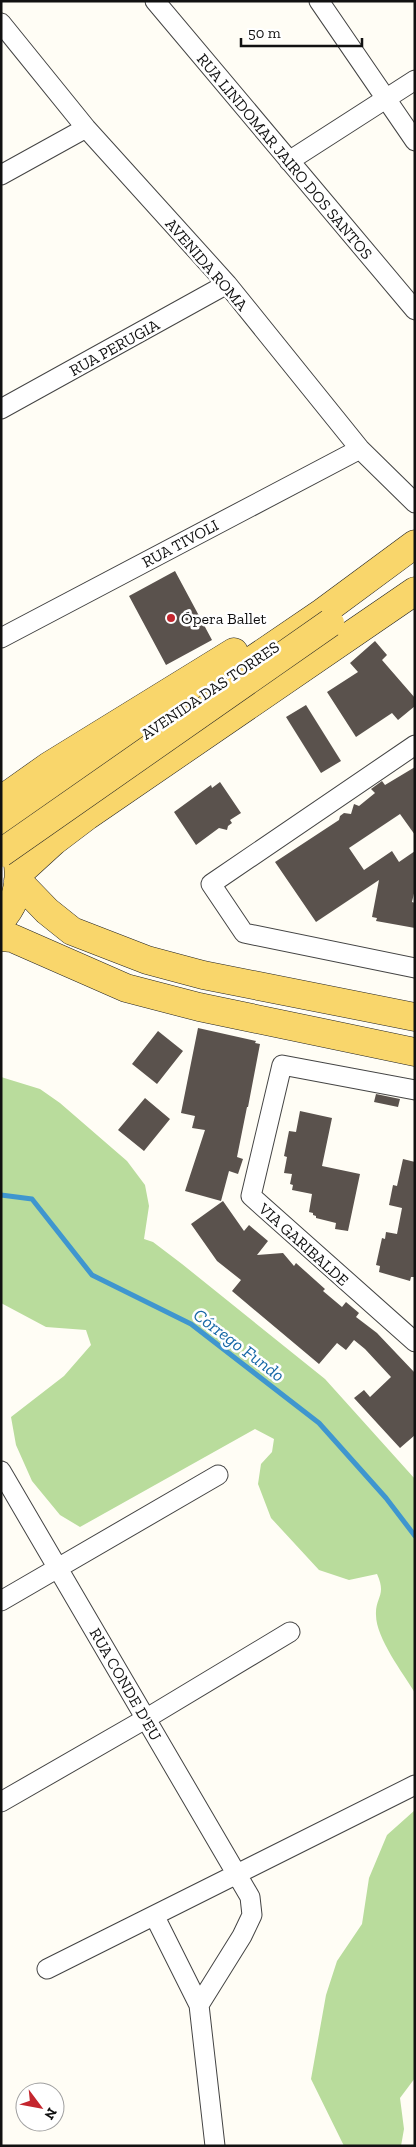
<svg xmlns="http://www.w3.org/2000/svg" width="416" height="2147" viewBox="0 0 416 2147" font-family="'Zilla Slab',serif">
<rect width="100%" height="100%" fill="#fffdf5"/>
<!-- forest -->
<path fill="#b9dc9c" d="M1,1077l39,12 20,14 67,58 18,24 4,21 -5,33 9,3 29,22 143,115 90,100v214c-12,-20 -39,-55 -39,-78 -1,-18 11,-19 1,-41l-28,6 -30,-10 -48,-52 -13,-34 3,-20 11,-12 2,-13 -19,-10 -175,98 -20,-12 -28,-34 -16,-36 -5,-28 53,-41 27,-31 -5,-15 -40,-3 -45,-24z
M415,1810v268l-15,20 4,31 -3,17h-57l-33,-67 15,-84 11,-34 25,-37 7,-46 18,-43z"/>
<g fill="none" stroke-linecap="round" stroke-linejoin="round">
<!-- stream -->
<path stroke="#3f96cf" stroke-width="5" d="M1,1195l31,4 60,76 99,49 128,99 67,75 29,38"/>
</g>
<!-- building -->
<path fill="#5a524d" d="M175,571l37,69 -46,25 -37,-69z
M375,641l12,14 -5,5 33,38v8l-17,14 -6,-7 -36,24 -29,-45 31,-20 -8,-9z
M306,705l35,56 -20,12 -35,-56z
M415,767v68l-15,-21 -51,34 15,22 28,-19 7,11 16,-11v38l-3,13 3,1v25l-39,-7 1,-3 -5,-1 7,-37 -63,42 -41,-60 64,-42 1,-4 4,-3 7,1 3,-10 5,2 16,-13 -4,-4 11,-8 3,4z
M220,782l21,31 -11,7 2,3 -4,3 -1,4 -8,-2 -23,17 -22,-33 37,-27 1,3z
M198,1028l58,13 -1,2 5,1 -12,63h-1l-10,50 6,2 -5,15 -9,-3 -8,30 -36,-10 20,-61 -13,-2 3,-12 -14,-3z
M158,1031l25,20 -26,33 -25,-20z
M376,1094l24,5 -2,8 -24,-5z
M145,1098l25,21 -26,32 -26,-21z
M300,1111l32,7 -10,48 38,8 -12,57 -13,-2 1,-6 -20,-5v-2l-3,-1v-2l-4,-1 3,-18 -20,-4 1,-5 -3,-1 2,-10 -8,-1 3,-16 -3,-1 5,-25 7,1z
M403,1159l12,3v115h-4l-1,4 -31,-9 1,-6 -4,-1 6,-27 3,1 1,-7 11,2 5,-26 -13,-3 4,-20 4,1z
M223,1201l21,30 5,-6 19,16 -11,14 26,-2 11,13 2,-3 29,26 -2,2 19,16 4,-5 13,11 -3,4 21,16 38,40v62l-15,13 -46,-50 10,-8 6,7 21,-20 -26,-28 -11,-9 -8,10 -9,-7 -18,21 -87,-73 9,-11 -24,-19 -26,-37z"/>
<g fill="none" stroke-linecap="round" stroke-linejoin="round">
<!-- street casing -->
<g stroke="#444" stroke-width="21">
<path id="street" d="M155,1l260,309
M319,1l96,140
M1,23l85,105 141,156 133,165 55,54
M289,161l126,-81
M1,175l85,-47
M1,409l226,-125
M1,638l359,-189
M415,745l-204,139 33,49 171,35
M415,1090l-133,-25 -31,131 164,146
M1,1471l249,426 2,18 -10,21 -43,69
M1,1601l217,-126
M1,1802l146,-84 143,-86
M158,1923l41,82 16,141
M47,1969l368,-184"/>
</g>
<!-- primary casing -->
<g stroke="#222" stroke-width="29">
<path id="primary" d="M1,800l48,-34 185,-114
M19,873l35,-32 33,-25 328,-225
M18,881l29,30 25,20 75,29 56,15 212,42
M1,920c22,-24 25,-65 0,-89l322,-219 92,-68
M1,937l11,1 114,50 73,19 216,45"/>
</g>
<!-- street -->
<use href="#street" stroke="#fff" stroke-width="19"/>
<!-- primary -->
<use href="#primary" stroke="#f9d66b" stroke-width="28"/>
<!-- primary-bridge casing -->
<g stroke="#222" stroke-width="29" stroke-linecap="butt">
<path id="primary-bridge" d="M1,853l329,-230"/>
</g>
<!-- primary-bridge -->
<use href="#primary-bridge" stroke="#f9d66b" stroke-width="28"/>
</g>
<!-- markers -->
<circle fill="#c4262e" stroke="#fff" stroke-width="2" cx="171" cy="618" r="5"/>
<g text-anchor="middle" stroke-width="5" stroke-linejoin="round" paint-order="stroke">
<!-- street labels -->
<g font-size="16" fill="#111" stroke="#fff">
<text transform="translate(285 156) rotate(50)" y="6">RUA LINDOMAR JAIRO DOS SANTOS</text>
<text transform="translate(207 264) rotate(49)" y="6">AVENIDA ROMA</text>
<text transform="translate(114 347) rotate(-29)" y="6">RUA PERUGIA</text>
<text transform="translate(180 543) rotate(-28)" y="6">RUA TIVOLI</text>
<text transform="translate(210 690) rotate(-34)" y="6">AVENIDA DAS TORRES</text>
<text transform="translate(304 1244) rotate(42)" y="6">VIA GARIBALDE</text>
<text transform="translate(126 1684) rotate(60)" y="6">RUA CONDE D'EU</text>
</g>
<!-- poi labels -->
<g font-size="16" fill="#111" stroke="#fff" text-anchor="start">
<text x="181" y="624">Ópera Ballet</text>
</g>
<!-- water labels -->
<g font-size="18" font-style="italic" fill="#1768a6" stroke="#fff">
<text transform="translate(239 1345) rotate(37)" y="6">Córrego Fundo</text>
</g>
</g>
<!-- border -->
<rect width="416" height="2147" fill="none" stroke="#111111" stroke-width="5"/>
<!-- north arrow -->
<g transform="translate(40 2107) rotate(122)"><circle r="24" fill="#ffffff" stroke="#a0a0a0"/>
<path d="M0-4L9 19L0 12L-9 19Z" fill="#c4262e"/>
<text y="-8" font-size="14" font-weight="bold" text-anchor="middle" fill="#111111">N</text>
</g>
<!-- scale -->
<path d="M241 38v8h121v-8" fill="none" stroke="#111111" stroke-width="2.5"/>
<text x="248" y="38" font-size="15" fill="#111111" stroke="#ffffff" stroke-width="4" paint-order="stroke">50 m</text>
</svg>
